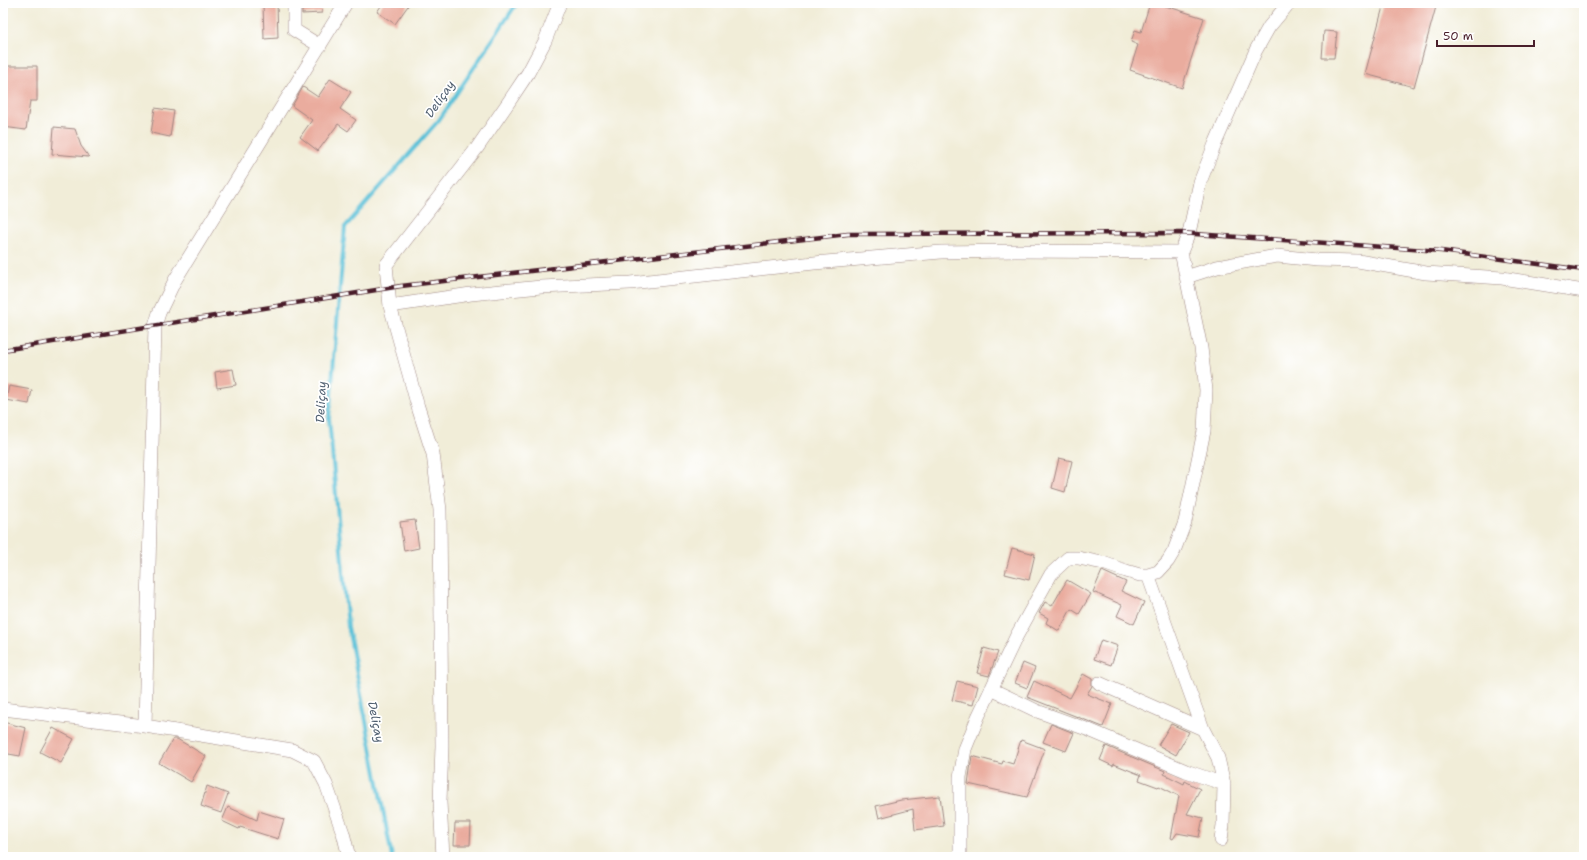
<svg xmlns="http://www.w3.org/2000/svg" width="1587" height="860" viewBox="0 0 1587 860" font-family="'Shantell Sans',sans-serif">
<rect width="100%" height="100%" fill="#fff"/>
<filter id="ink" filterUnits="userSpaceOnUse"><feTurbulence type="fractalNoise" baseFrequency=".025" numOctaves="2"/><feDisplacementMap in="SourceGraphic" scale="8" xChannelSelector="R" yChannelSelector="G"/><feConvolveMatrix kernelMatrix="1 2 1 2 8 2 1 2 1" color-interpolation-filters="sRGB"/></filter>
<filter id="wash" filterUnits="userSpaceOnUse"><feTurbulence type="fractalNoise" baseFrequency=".012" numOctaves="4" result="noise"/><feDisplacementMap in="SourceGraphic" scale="16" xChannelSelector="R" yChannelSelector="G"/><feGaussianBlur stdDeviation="0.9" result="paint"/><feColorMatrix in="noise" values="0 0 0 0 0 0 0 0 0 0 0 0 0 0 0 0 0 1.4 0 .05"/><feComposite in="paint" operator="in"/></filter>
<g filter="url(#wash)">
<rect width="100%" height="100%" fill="#f1edd8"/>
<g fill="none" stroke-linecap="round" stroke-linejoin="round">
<!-- stream -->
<path stroke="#59c0d7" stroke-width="4" d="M392,857l-44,-230 -19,-209 16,-191 94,-107 78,-117"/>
</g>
<g id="blocks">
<!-- building -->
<path fill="#eaac9e" d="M263,3h14l1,35 -14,1z
M302,3h19l1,10 -20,1z
M383,3h27l-15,21 -18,-12z
M1150,3h6l48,15 -22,70 -52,-18 8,-25 -7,-3 4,-12 6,2z
M1384,3h53l-23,84 -49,-13z
M1324,31l13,1 -3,26h-12z
M3,66h34v35h-7l-4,29 -23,-3 4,-33 -4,-1z
M330,79l21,13 -11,17 16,11 -8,11 -10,-7 -20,27 -18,-14 12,-17 -20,-14 11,-19 15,10z
M155,108l19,3 -4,26 -19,-4z
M54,127l21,2 6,17 8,11 -37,-3z
M233,369l3,16 -19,3 -2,-16z
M9,386l23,4 -3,14 -23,-4z
M1059,458l13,3 -7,31 -13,-4z
M415,520l4,28 -15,3 -4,-29z
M1012,548l23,6 -6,26 -24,-6z
M1102,571l24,11 -5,9 23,11 -10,22 -17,-8 5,-11 -29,-13z
M1067,580l24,14 -12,20 -8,-5 -12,22 -13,-8 2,-5 -9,-5 6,-11 7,4z
M1101,640l17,6 -7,19 -17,-6z
M984,648l14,4 -9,24 -12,-3z
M1023,663l12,5 -8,20 -12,-5z
M1083,674l9,5v7l-5,8 25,10 -9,23 -76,-30 7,-16 36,17z
M957,681l21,5 -5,19 -21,-5z
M3,722l23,6 -6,28 -17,-3z
M1051,724l23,9 -8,18 -23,-9z
M1171,724l18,8 -13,23 -18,-10z
M53,728l21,11 -13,24 -21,-11z
M173,739h4l29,17 -15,26 -32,-19z
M1021,740l24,9 -18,48 -59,-13 4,-28 30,8 1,-3 10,3z
M1106,746l59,25 -1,3 20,10 1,-3 15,8 -13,25 16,4 -4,19 -22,-4 -4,6 -2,-1 8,-42 -20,-10 -1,1 -19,-7 2,-5 -27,-11 -1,2 -13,-6z
M207,786l21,8 -7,19 -20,-7z
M940,796l4,30 -29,4 -2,-21 -34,9 -3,-12 25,-6z
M228,807l29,13 2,-9 25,8 -6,20 -38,-12 -1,2 -17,-8z
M455,823h16l-1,22h-16z"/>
</g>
</g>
<g filter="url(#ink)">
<use href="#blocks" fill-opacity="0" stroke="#9e8682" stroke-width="1"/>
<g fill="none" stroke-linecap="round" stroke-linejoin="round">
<!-- minor casing -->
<g stroke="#9e8682" stroke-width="14">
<path id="minor" d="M294,3v27l26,16
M1186,277l31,-10 60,-11 40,4 41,1 68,12 76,5 82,13
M390,306l81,-12 70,-7 89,-4 184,-20 127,-11 75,-1 165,1
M1148,575l55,154 15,29 6,26 -1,41 -2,15
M1099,683l104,46
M991,689l46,22 52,19 97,41 38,13
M3,709l142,17 10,-400 4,-13 16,-33 171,-277
M145,726l147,24 22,11 12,23 17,49 6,24
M443,857l-3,-55 2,-56 -2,-236 -7,-56 -15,-47 -28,-101 -4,-41 91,-117 31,-45 20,-30 17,-32 15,-38
M960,857v-80l5,-28 13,-32 38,-80 35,-63 17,-16h10l25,5 23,8 14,4h8l10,-3 10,-11 6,-10 11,-29 19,-91 2,-41 -5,-42 -20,-96 8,-19 11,-51 15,-38 41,-94 13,-23 20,-24"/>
</g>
<!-- minor -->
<use href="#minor" stroke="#fff" stroke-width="13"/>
<!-- rail casing -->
<g stroke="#4a1f2b" stroke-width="4.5">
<path id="rail" d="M3,350l398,-64 447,-52 333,-1 260,18 143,19"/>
</g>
<!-- rail -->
<use href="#rail" stroke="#fff" stroke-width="3" stroke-dasharray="9" stroke-linecap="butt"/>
</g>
</g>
<g text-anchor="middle" stroke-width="3.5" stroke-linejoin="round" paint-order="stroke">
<!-- water labels -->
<g font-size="12" font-style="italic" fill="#505f70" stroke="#fff">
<text transform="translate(440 99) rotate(-55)" y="4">Deliçay</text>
<text transform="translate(321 402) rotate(-87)" y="4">Deliçay</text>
<text transform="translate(376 722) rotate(79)" y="4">Deliçay</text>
</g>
</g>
<!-- margin -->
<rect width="1587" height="860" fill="none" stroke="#fff" stroke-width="16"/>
<!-- scale -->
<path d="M1437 40v6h97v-6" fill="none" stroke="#4a1f2b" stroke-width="2"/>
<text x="1443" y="40" font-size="12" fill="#4a1f2b" stroke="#ffffff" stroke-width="3" paint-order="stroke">50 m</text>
</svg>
